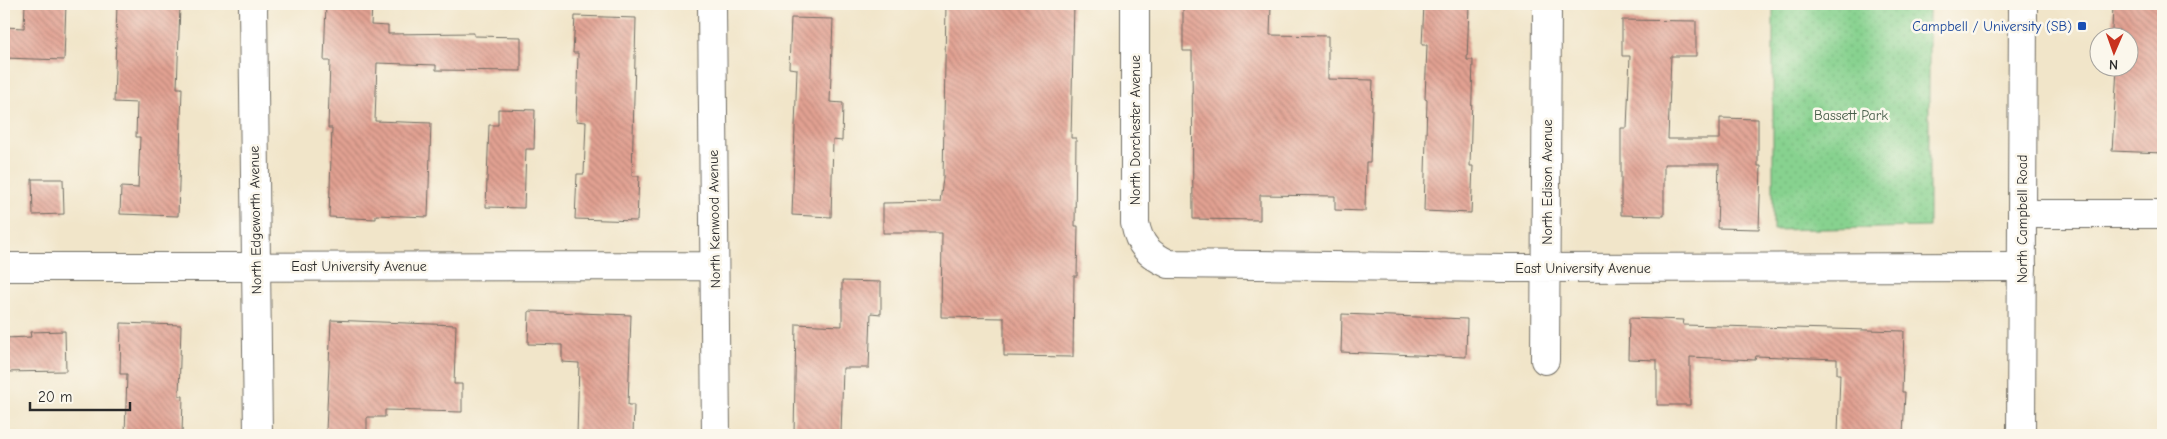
<svg xmlns="http://www.w3.org/2000/svg" width="2167" height="439" viewBox="0 0 2167 439" font-family="'Comic Neue',sans-serif">
<defs>
<pattern id="park-dots" width="8" height="8" patternUnits="userSpaceOnUse" patternTransform="scale(1.25)"><rect width="8" height="8" fill="#87d28f"/><path d="M2 2h.1M6 6h.1" fill="none" stroke="#75b47c" stroke-width="1.8" stroke-linecap="round"/></pattern>
<pattern id="building-back-hatch" width="6" height="6" patternUnits="userSpaceOnUse" patternTransform="scale(1.25)"><rect width="6" height="6" fill="#e2a192"/><path d="M-1 5l2 2M0 0l6 6M5-1l2 2" fill="none" stroke="#b78377"/></pattern>
</defs>
<rect width="100%" height="100%" fill="#fbf7ec"/>
<filter id="ink" filterUnits="userSpaceOnUse"><feTurbulence type="fractalNoise" baseFrequency=".02" numOctaves="2"/><feDisplacementMap in="SourceGraphic" scale="10" xChannelSelector="R" yChannelSelector="G"/><feConvolveMatrix kernelMatrix="1 2 1 2 8 2 1 2 1" color-interpolation-filters="sRGB"/></filter>
<filter id="wash" filterUnits="userSpaceOnUse"><feTurbulence type="fractalNoise" baseFrequency=".0096" numOctaves="4" result="noise"/><feDisplacementMap in="SourceGraphic" scale="20" xChannelSelector="R" yChannelSelector="G"/><feGaussianBlur stdDeviation="1.12" result="paint"/><feColorMatrix in="noise" values="0 0 0 0 0 0 0 0 0 0 0 0 0 0 0 0 0 1.4 0 .05"/><feComposite in="paint" operator="in"/></filter>
<g filter="url(#wash)">
<rect width="100%" height="100%" fill="#f1e5c9"/>
<!-- park -->
<path fill="url(#park-dots)" stroke="#597e5d" d="M1773,4h156v223l-156,3z"/>
<g id="blocks">
<!-- building -->
<path fill="url(#building-back-hatch)" d="M25,4h41l-2,56 -60,-2v-31l20,1z
M117,4l63,2 -3,82h5l-4,128 -58,-2 1,-27 17,1 2,-51h-4l1,-34 -23,-1z
M326,4h46l-1,21 17,1v8l86,-1v3l47,1v34l-85,-1v-5l-59,-2 -2,58 56,2 -3,94 -52,-2v4l-47,-2 3,-89h-4l2,-67h-6z
M946,4h128l-3,134h5l-1,88h3l-1,50h-3l-1,81 -69,-1v-38l-63,-1 1,-84h-59v-30l57,-1 3,-24z
M1424,4l45,2 -2,54h6l-3,106h3l-2,47 -47,-2 3,-111 -2,-1 2,-54h-5z
M2113,4h50v149l-51,-2 5,-83h13v-30h-12l1,-8h-7z
M1183,5l88,1 -1,29 58,1v43l45,1 -3,82h-4l-1,49 -30,-1v-14l-75,-1v25l-67,-1 -1,-168h-9z
M575,16l61,2 -4,158h7l-2,45 -62,-2 2,-45h7l2,-52 -10,-1 2,-68h-5z
M791,18l42,1 -3,83 13,1 -1,38 -9,-1 -2,77 -39,-2 5,-146 -8,-1z
M1622,20l74,1v35h-25l-3,83h52v-21l38,1v47h3l-2,63 -42,-1 2,-64h-55v52l-43,-1v-87h6l3,-72h-8z
M498,109l37,1 -1,39h-8l-2,59 -38,-1 3,-82h9z
M32,179h31l1,35 -31,1z
M842,281l39,1v32l-10,-1 -2,55h-26l-2,67h-47l2,-111 46,2z
M529,311l102,4 -3,90h6l-1,30h-56l2,-72 -17,-1v-17l-34,-1z
M1342,314l125,5 -1,38 -125,-5z
M1629,318l55,2 -1,5 221,6 -2,61h3l-2,43 -65,-1 2,-60h-3v-15l-81,-3 -1,4 -65,-3v48h-33v-45l-29,-1z
M331,320l125,5 -2,59h8v28l-77,-2v7h-18v18h-39l1,-4h-3z
M121,323l60,2 -2,71h4l-1,39h-57l2,-61h-7z
M65,331l1,40 -62,1v-34l27,-1 -1,-5z"/>
</g>
</g>
<g filter="url(#ink)">
<use href="#blocks" fill-opacity="0" stroke="#706c62" stroke-width="1"/>
<g fill="none" stroke-linecap="round" stroke-linejoin="round">
<!-- street casing -->
<g stroke="#706c62" stroke-width="30">
<path id="street" d="M253,4l5,431
M712,4l4,431
M1135,4v219c4,22 14,32 34,41l337,4 516,-1
M2022,214h141
M4,267l710,-1
M1545,360l2,-356"/>
</g>
<!-- secondary casing -->
<g stroke="#706c62" stroke-width="30">
<path id="secondary" d="M2021,435l2,-431"/>
</g>
<!-- street -->
<use href="#street" stroke="#fff" stroke-width="28"/>
<!-- secondary -->
<use href="#secondary" stroke="#fff" stroke-width="28"/>
</g>
</g>
<!-- markers -->
<rect fill="#1a4fb4" stroke="#fbf7ec" stroke-width="2" x="2077" y="21" width="10" height="10" rx="2.5"/>
<g text-anchor="middle" stroke-width="5" stroke-linejoin="round" paint-order="stroke">
<!-- transit labels -->
<g font-size="14" fill="#164399" stroke="#fbf7ec" text-anchor="end">
<text x="2072" y="31">Campbell / University (SB)</text>
</g>
<!-- park labels -->
<g font-size="14" fill="#475d49" stroke="#fbf7ec">
<text x="1851" y="120">Bassett Park</text>
</g>
<!-- street labels -->
<g font-size="14" fill="#2b2b2b" stroke="#fbf7ec">
<text transform="translate(1135 130) rotate(-90)" y="5">North Dorchester Avenue</text>
<text transform="translate(1547 182) rotate(-90)" y="5">North Edison Avenue</text>
<text transform="translate(714 219) rotate(-91)" y="5">North Kenwood Avenue</text>
<text transform="translate(2022 219) rotate(-90)" y="5">North Campbell Road</text>
<text transform="translate(255 220) rotate(-91)" y="5">North Edgeworth Avenue</text>
<text x="359" y="271">East University Avenue</text>
<text x="1583" y="273">East University Avenue</text>
</g>
</g>
<!-- margin -->
<rect width="2167" height="439" fill="none" stroke="#fbf7ec" stroke-width="20"/>
<!-- north arrow -->
<g transform="translate(2114 52) rotate(182)"><circle r="24" fill="#fbf7ec" stroke="#a8a59f"/>
<path d="M0-4L9 19L0 12L-9 19Z" fill="#c8321e"/>
<text y="-8" font-size="14" font-weight="bold" text-anchor="middle" fill="#2b2b2b">N</text>
</g>
<!-- scale -->
<path d="M30 402v8h100v-8" fill="none" stroke="#2b2b2b" stroke-width="2.5"/>
<text x="38" y="402" font-size="15" fill="#2b2b2b" stroke="#fbf7ec" stroke-width="4" paint-order="stroke">20 m</text>
</svg>
